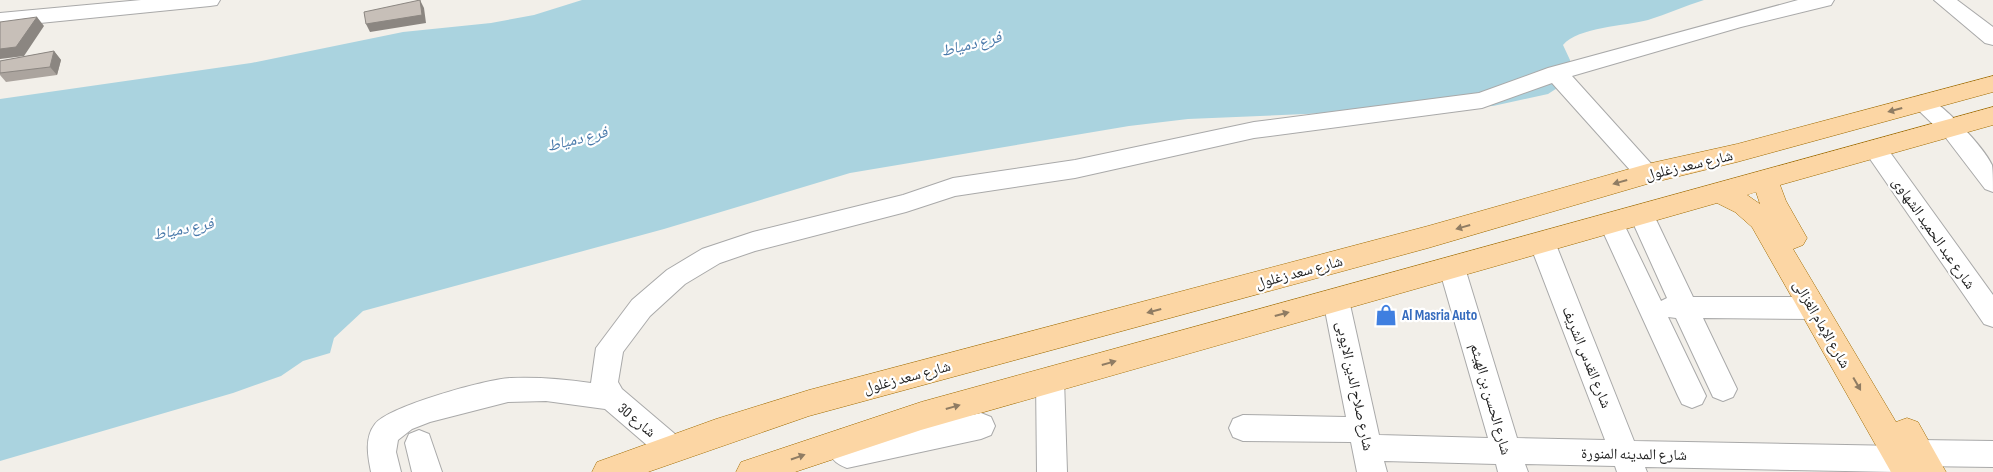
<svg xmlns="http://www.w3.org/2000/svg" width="1993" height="472" viewBox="0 0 1993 472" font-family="'Sofia Sans Condensed','Noto Naskh Arabic',sans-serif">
<rect width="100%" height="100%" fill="#f2efe9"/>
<!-- water -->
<path fill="#aad3df" d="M582,0h1122c-19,6 -37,14 -56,20 -22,6 -70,7 -85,25l7,15v14l-5,9 -17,11 -55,12 -305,13 -59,7 -279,47 -186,56 -301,82 -29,27 -4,15 -27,8 -22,15 -48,17 -233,68v-362l251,-36 152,-31 88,-9 43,-8z"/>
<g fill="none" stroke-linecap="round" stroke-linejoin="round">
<!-- minor casing -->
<g stroke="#a9a9a9" stroke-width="2">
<path id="minor" d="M141,0h79l-3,5 -7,1 -210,21v-14z
M1798,0h36l-3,5 -90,22 -169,49 83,92 4,6 -4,6 -8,3 -8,-3 -87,-97 -70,25 -228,30 -179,40 -120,18 -49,16 -151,39 -35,12 -35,21 -35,32 -27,36 -5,30 4,7 60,51 5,9 -5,9 -10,4 -10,-4 -57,-49 -59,-8 -38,1 -78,20 -18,7 -14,11 -2,12 5,20h-30c-3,-15 -7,-34 4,-48 14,-18 112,-45 136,-46 27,-1 53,1 80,5l5,-35 36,-48 35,-30 35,-21 51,-17 150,-37 50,-17 122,-18 179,-38 225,-29 69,-25z
M1934,0h23l36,27v18l-8,-2z
M1922,95c18,5 62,52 70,70 1,7 1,19 1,27l-8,-3 -42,-55 -32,-31 3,-5z
M1876,142l8,2 109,151v32l-9,-3 -116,-168 -4,-6 4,-6z
M1641,205l9,2 43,90h120l9,3 4,8 -4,8 -9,3 -110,-1 34,71 -4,8 -10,4 -10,-4 -37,-79 -8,-1 38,79 -4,8 -10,4 -10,-4 -4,-8 -79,-173 3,-7 9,-2 9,2 41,85 6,-3 -38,-84 3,-7z
M1542,232l9,3 4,7 79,199 266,5 7,2 2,-4 10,-4 74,1v26l-74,-1 -7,-2 -2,4 -13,4 -252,-5 2,5h-30l-2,-6 -90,-2 3,8h-30l-2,-8 -112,-3 3,11h-30l-6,-30 -108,-1 -10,-4 -4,-9 4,-9 10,-4 103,2 -23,-117 4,-7 9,-4 9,4 4,7 30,135 109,3 -49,-170 4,-7 9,-3 9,3 4,7 52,170 88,2 -76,-198 4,-7z
M1050,367l10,4 4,8 3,93h-30l-1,-93 4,-8z
M981,413l10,4 4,9 -4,9 -10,4 -134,29c-17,-6 -23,-18 -15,-35l10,-4 10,4 4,7z
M419,430l10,4 13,38h-30l-7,-29 4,-9z"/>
</g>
<!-- major casing -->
<g stroke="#a06b00" stroke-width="1">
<path id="major" d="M1993,76v16l-256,70 -90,22 -219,64 -619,168 -161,56h-56l5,-10 119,-43 93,-29 619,-164 219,-62 90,-20z
M1993,107v18l-213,60 6,16 21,37 -4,7 -10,4 103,173 11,-4 11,4 28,50h-55l-139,-245 -17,-15 -18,-9 -796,227 -126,42h-59l5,-10 180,-60zM1756,192l4,12 -13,-9z"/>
</g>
<!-- minor -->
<use href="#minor" fill="#fff" fill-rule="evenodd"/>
<!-- major -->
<use href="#major" fill="#fcd6a4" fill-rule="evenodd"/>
</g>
<!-- wall -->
<path fill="#aba49e" d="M54,51l7,9 -4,15 -51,7 -6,-7v-14z"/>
<!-- shaded-wall -->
<path fill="#8b8681" d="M420,0l4,8 2,15 -56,9 -4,-8z
M37,17l7,9 -20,30 -24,3v-10z
M54,51l7,9 -4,15 -7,-8z"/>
<!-- building -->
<path fill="#c7bfb8" stroke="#8b8681" d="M420,0l2,15 -56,9 -2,-12z
M37,17l-21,30 -16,2v-27z
M54,51l-4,16 -50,6v-12z"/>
<!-- one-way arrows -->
<defs><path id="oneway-solid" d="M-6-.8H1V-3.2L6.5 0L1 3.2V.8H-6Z" transform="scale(1.25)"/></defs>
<g fill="#8f7c63">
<use href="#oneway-solid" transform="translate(1895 110) rotate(165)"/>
<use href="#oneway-solid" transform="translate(1620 182) rotate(164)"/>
<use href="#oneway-solid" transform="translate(1463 227) rotate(164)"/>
<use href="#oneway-solid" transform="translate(1154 311) rotate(165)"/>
<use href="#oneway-solid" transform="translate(1282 314) rotate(-15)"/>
<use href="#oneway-solid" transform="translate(1109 363) rotate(-16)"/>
<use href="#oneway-solid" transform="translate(1857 384) rotate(60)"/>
<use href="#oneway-solid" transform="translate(953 407) rotate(-16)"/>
<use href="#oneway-solid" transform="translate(798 457) rotate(-19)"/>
</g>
<!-- icons -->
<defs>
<g id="shop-bare" transform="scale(1.725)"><path d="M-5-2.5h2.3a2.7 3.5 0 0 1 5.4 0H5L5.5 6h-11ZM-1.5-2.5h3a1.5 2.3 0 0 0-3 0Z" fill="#3f7fe0" stroke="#fff" stroke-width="2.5" paint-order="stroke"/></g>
</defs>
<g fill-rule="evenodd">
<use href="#shop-bare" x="1386" y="315"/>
</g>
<g text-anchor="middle" stroke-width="4.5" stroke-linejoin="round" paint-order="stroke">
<!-- street labels -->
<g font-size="15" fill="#222" stroke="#fff">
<text transform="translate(1689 165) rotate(-13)" y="5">شارع سعد زغلول</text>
<text transform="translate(1934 233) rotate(55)" y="5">شارع عبد الحميد الشهاوى</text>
<text transform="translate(1299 272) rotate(-15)" y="5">شارع سعد زغلول</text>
<text transform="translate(1822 324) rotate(60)" y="5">شارع الإمام الغزالى</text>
<text transform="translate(1587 357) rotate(68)" y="5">شارع القدس الشريف</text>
<text transform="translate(907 377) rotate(-15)" y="5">شارع سعد زغلول</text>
<text transform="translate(1355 386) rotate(78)" y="5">شارع صلاح الدين الايوبى</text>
<text transform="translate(1491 399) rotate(74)" y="5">شارع الحسن بن الهيثم</text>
<text transform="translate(637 420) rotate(40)" y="5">شارع 30</text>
<text transform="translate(1634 454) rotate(1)" y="5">شارع المدينه المنورة</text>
</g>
<!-- shop labels -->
<g font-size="15" font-weight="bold" fill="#366cbe" stroke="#fff" text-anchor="start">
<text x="1402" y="320">Al Masria Auto</text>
</g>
<!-- water labels -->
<g font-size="16" font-style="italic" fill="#4a7aab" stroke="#fff">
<text transform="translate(971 43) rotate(-14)" y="6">فرع دمياط</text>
<text transform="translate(577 138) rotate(-14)" y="6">فرع دمياط</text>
<text transform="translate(183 228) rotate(-11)" y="6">فرع دمياط</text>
</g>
</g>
</svg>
